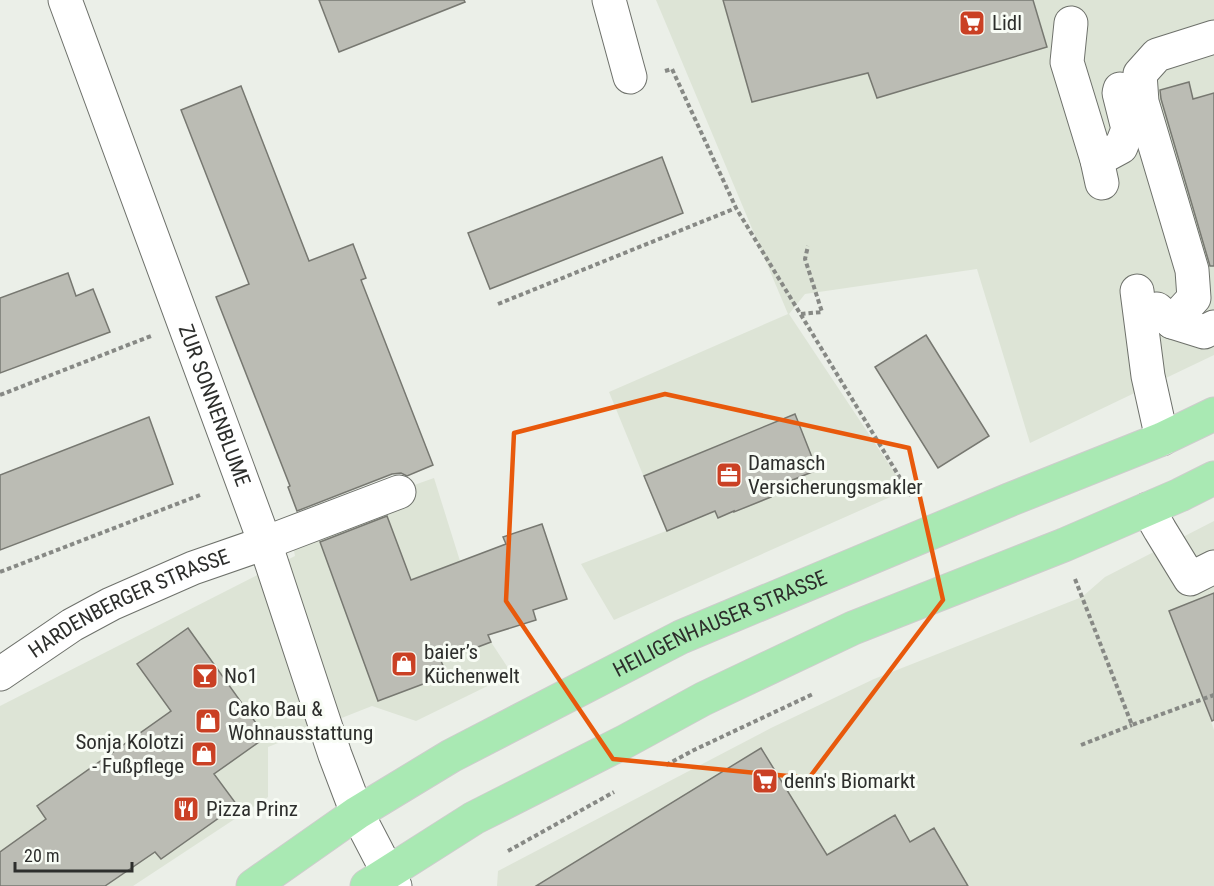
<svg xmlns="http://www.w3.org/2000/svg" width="1214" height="886" viewBox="0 0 1214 886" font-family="'Roboto Condensed',sans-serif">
<rect width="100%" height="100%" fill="#ebefe8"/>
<!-- built -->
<path fill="#dde4d6" d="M656,0h558v355l-184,88 -53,-174 -172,25 -16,20 117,176 -292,130 -33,-56 85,-33 -57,-139 179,-78z
M434,478l26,83 31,81 21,32 -96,47 -44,-15 -104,41v50l-135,89h-133v-180l295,-150 -5,-27z
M1214,521v166l-13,5 13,38v156h-717l1,-15 273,-143 103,-49 208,-82 23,-20z"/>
<!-- building -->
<path fill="#bbbcb4" stroke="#777871" stroke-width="1.5" d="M319,0h145l1,2 -126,50z
M723,0h310l14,47 -170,51 -9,-25 -116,29z
M1189,82l4,17 21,-6v173h-4l-49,-167 -1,-9z
M241,86l68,175 44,-17 13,34 -5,2 72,185 -26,11 -6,-3 -9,1 -95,37 -9,-24 2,-1 -74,-189 33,-13 -68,-174z
M662,157l21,56 -193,76 -22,-56z
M68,273l8,23 17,-7 17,43 -110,41v-75z
M926,335l63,101 -51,32 -63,-101z
M795,414l22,56 -49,20 3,7 -37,15v-1l-16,7 -3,-7 -48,20 -23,-55z
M149,417l24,67 -173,66v-75z
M387,516l24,64 95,-36 -3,-7 39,-13 25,75 -34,11 3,10 -48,15 3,7 -50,19 6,14 -69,26 -58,-159z
M1214,593v127l-2,1 -43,-110z
M188,628l78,109 -52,37 23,31 -76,54 -6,-7 -50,34h-105v-34l46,-33 -9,-13 134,-95 -34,-47z
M761,748l66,107 68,-40 15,27 24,-14 34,58h-432z"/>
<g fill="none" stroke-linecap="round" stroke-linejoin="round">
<!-- minor casing -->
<g stroke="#6e716b" stroke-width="35">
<g id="minor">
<path id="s1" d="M65,0l200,543 70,212 22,58 38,73"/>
<path d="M609,0l21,77"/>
<path d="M1071,23l-4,39 30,98 5,23"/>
<path d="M1097,160l24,-13 7,-18 -9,-36 1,-4"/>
<path d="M1137,291l11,85 14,63"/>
<path d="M1157,309l15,13 32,10 10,-5"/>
<path d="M1172,322l22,-24 -2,-28 -50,-168 -2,-28 17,-19 57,-18"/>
<path d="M1148,509l12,21 30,49 24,-12"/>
<path id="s2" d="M0,674l72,-49 39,-21 82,-36 72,-25 134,-51"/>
</g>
</g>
<!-- major casing -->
<g stroke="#cdcdcc" stroke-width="35">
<g id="major">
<path id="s3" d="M253,886l104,-73 94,-57 230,-119 328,-137 153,-61 52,-25"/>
<path d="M367,886l107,-68 152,-77 77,-42 150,-71 211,-83 116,-50 34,-17"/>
</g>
</g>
<!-- path -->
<path stroke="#878985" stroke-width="4" stroke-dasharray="4.5 3" stroke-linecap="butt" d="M665,71l7,-2 64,139 175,288
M498,304l238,-96
M801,314l21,-2 -17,-53 3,-13
M0,395l151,-59
M0,572l200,-77
M1075,579l57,146 82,-30
M1081,745l51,-20
M666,765l28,-15 119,-56
M508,851l106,-59"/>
<!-- minor -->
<use href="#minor" stroke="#fff" stroke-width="33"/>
<!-- major -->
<use href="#major" stroke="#a9e9b3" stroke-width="33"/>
</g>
<!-- marked area -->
<path fill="none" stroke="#e8590c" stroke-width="4.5" stroke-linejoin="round" d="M665,394l244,54 34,152 -134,178 -196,-19 -107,-158 8,-168z"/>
<!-- icons -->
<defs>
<g id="supermarket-square" transform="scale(1.35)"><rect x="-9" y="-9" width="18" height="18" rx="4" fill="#ca4024" stroke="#f8fcf5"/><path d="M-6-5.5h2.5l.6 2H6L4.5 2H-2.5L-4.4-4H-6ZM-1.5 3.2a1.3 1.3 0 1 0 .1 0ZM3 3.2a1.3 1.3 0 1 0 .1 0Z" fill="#fff"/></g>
<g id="office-square" transform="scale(1.35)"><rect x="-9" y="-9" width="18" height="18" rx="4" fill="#ca4024" stroke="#f8fcf5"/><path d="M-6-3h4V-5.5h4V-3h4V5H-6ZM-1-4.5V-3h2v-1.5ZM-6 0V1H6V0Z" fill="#fff"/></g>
<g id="shop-square" transform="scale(1.35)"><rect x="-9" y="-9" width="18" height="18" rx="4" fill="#ca4024" stroke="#f8fcf5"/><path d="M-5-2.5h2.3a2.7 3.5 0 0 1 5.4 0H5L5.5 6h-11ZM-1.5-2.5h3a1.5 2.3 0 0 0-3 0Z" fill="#fff"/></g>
<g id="bar-square" transform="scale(1.35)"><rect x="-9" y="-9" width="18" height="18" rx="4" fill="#ca4024" stroke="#f8fcf5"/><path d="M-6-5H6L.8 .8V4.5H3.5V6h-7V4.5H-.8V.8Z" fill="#fff"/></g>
<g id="restaurant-square" transform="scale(1.35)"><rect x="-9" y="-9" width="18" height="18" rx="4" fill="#ca4024" stroke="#f8fcf5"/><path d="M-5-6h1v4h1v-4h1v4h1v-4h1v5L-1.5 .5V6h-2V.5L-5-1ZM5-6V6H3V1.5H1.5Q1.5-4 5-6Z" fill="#fff"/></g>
</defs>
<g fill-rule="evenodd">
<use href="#supermarket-square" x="972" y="23"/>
<use href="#office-square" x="729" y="475"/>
<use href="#shop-square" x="404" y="664"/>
<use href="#bar-square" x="205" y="676"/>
<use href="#shop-square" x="208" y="721"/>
<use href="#shop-square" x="204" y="754"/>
<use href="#supermarket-square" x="765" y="781"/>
<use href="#restaurant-square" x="186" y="809"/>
</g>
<g text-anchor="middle" stroke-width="6" stroke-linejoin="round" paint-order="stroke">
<!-- poi labels -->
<g font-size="21" fill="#2d2e2c" stroke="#f8fcf5" text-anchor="start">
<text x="992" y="30">Lidl</text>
<text x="748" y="470">Damasch<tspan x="748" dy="24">Versicherungsmakler</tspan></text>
<text x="424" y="659">baier’s<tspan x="424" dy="24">Küchenwelt</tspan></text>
<text x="224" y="683">No1</text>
<text x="228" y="716">Cako Bau &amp;<tspan x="228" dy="24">Wohnausstattung</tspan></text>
<text x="184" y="749" text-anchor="end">Sonja Kolotzi<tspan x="184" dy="24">- Fußpflege</tspan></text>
<text x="784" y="788">denn's Biomarkt</text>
<text x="206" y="816">Pizza Prinz</text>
</g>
<!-- street labels -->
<g font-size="21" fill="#2d2e2c" stroke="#f8fcf5">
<text dy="7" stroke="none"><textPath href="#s1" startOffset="432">ZUR SONNENBLUME</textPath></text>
<text dy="7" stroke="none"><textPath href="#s2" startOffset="148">HARDENBERGER STRASSE</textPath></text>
<text dy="7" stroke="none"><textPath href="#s3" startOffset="537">HEILIGENHAUSER STRASSE</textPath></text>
</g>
</g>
<!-- scale -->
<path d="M15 862v9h117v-9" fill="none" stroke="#2d2e2c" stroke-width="3"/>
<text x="24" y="862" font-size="18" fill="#2d2e2c" stroke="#f8fcf5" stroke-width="4.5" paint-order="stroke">20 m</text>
</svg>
